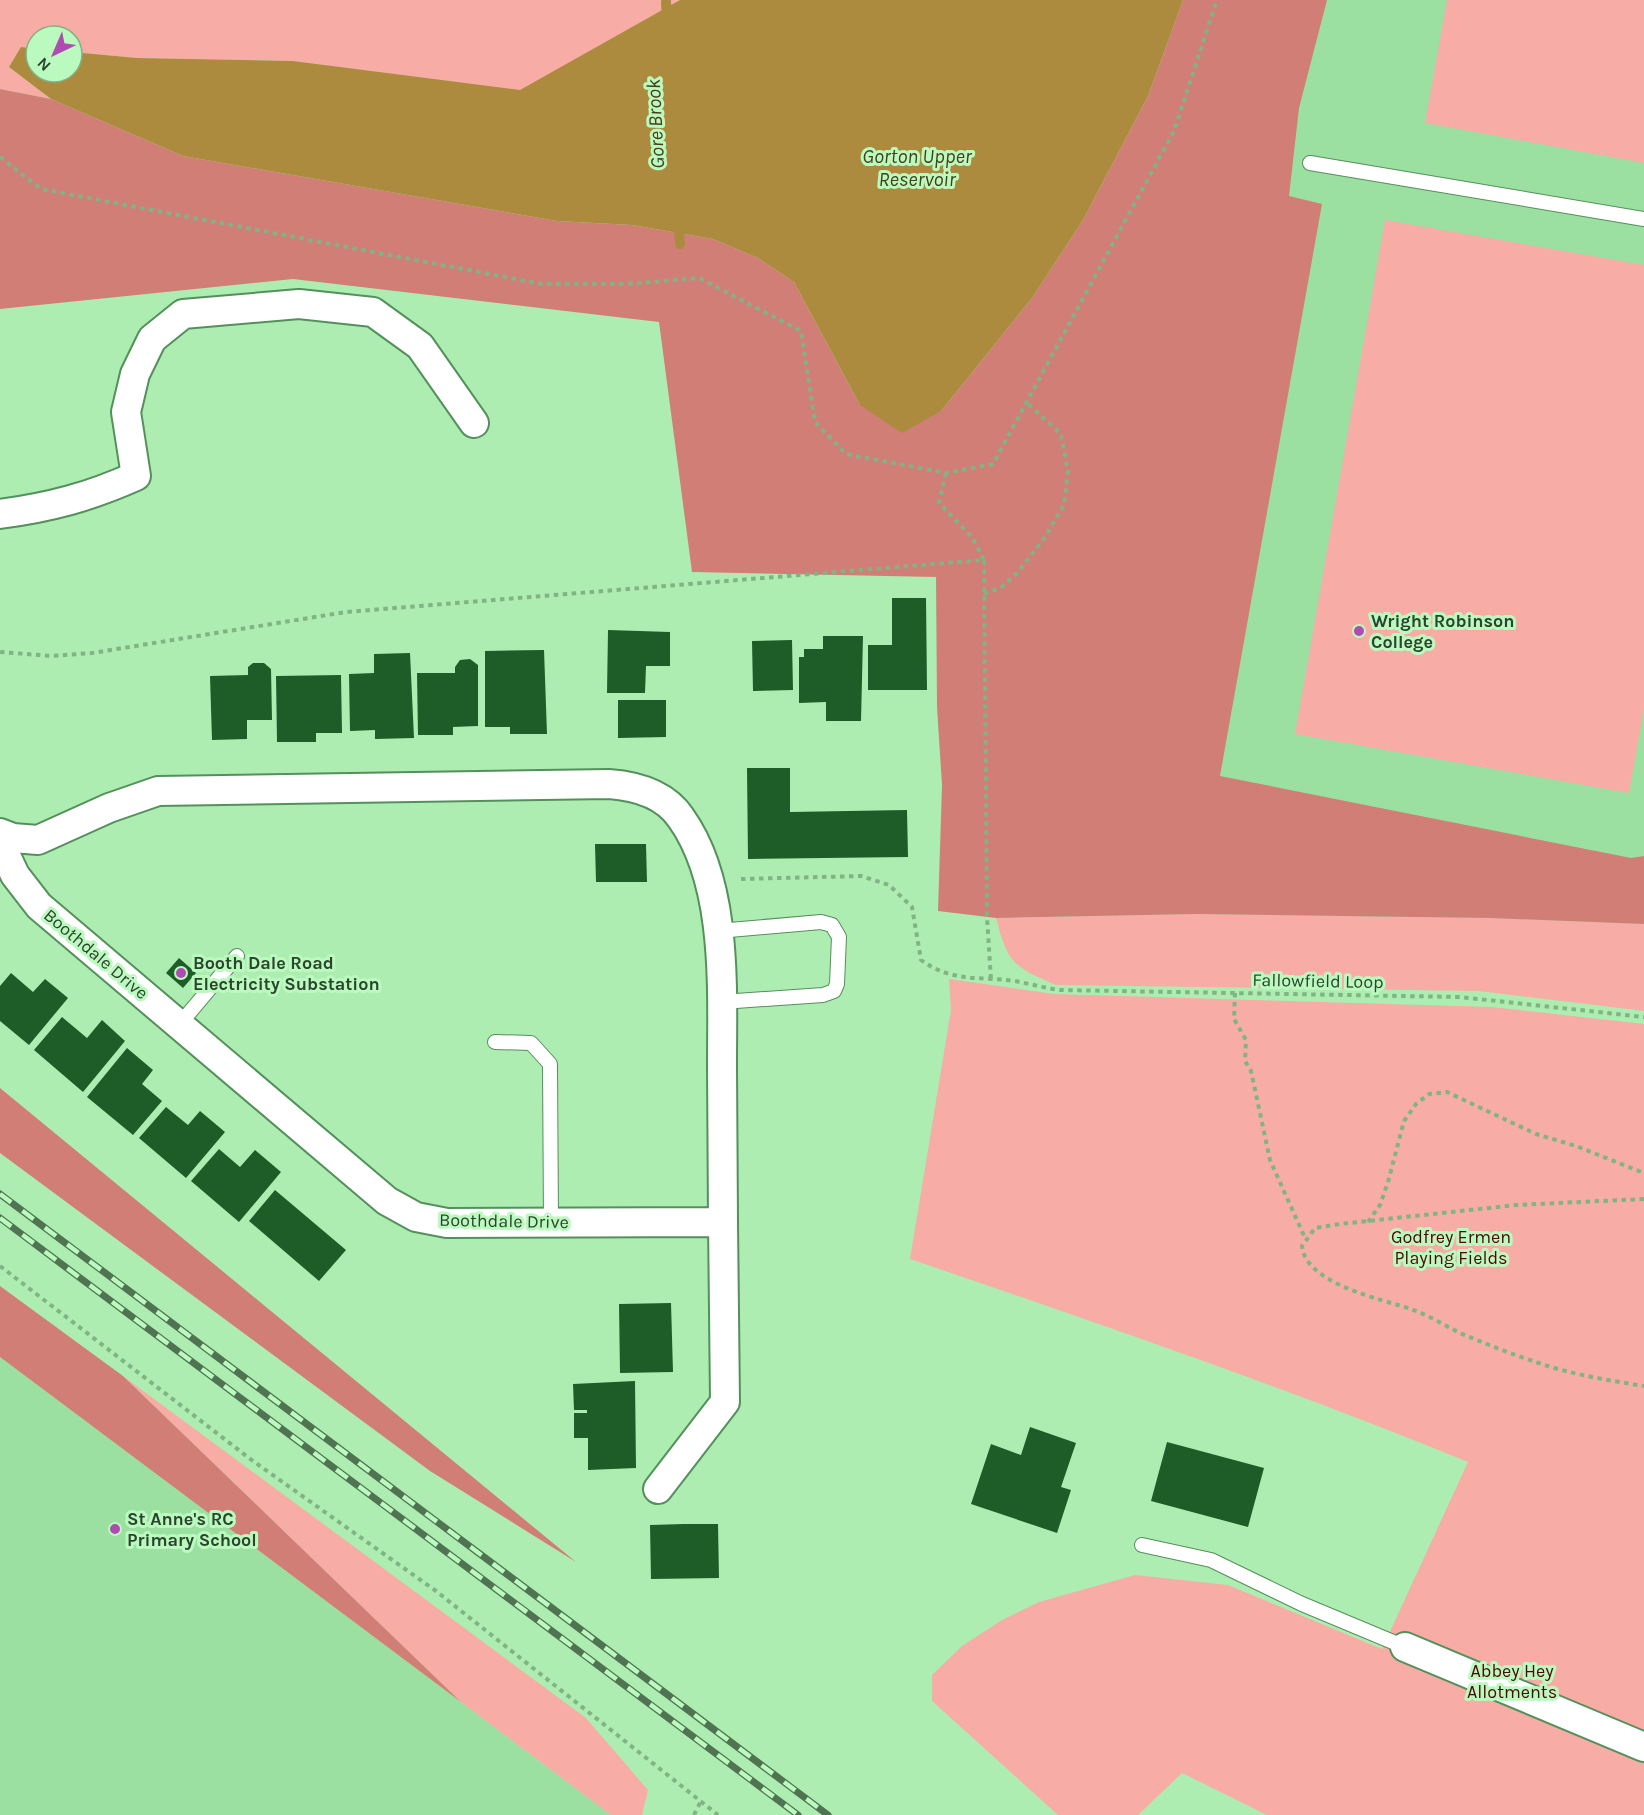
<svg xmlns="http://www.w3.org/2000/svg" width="1644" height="1815" viewBox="0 0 1644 1815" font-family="Karla,sans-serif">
<rect width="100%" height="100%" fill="#aeedb2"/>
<!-- built -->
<path fill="#9bdfa1" d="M1253,0h391v924l-448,-10 -200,4 153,-569z
M0,1357l461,345 150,113h-611z"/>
<!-- green -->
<path fill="#f7ada5" d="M0,0h680l-160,91 -227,-30 -156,-3 -65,-6v-16h-36v13l-15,-1 -12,19 42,32 -51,-10z
M1447,0h197v163l-219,-40z
M1385,220l259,45v443l-15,85 -334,-59z
M1196,914l294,4 154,6v87l-166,-20 -422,-6c-43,-18 -48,-22 -60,-67z
M949,979l105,15 438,13 152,17v791h-377l-85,-42 -44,42h-80l-126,-114v-26l30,-29 40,-26 37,-18 96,-27 93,10 154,64 86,-187c-184,-75 -370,-139 -558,-203l41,-249z
M123,1376l463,342 62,72 -6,25h-31l-150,-113z"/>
<!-- forest -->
<path fill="#d17f76" d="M1183,0h144l-28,108 -10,88 33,8 -102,572 411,82 13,-2v68l-154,-6 -294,-4 -200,4 -58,-7 4,-126 -5,-78 -1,-130 -244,-5 -33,-250 -366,-43 -293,30v-220l51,10 132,57 374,65 75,4 81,14 45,19 36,24 66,123 81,6 91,-113 51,-78 65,-124z
M0,1088l576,474 -146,-91 -430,-318z
M0,1286l123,90 338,326 -461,-345z"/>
<!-- water -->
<path fill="#ac8b3e" d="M680,0h503l-35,96 -65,124 -51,78 -91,113 -39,22 -42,-28 -66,-123 -36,-24 -45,-19 -81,-14 -75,-4 -374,-65 -132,-57 -42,-32 12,-20 15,2v23h36v-20l65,6 156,3 227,29z"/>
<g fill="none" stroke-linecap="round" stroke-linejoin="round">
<!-- stream -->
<path stroke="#ac8b3e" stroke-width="10" d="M666,2l1,20
M678,220l2,24"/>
</g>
<!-- building -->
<path fill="#1e5c28" d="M892,598h34l1,92h-59v-45h24z
M608,630l62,2v34h-24l-1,27h-38z
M823,636h40l-2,85h-35v-19l-27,1v-46h5v-8h19z
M792,640l1,50 -40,1 -1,-50z
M544,650l3,84h-37v-7h-25v-76z
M410,653l4,85 -39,1v-9l-25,1 -1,-57 25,-1v-19z
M470,659l8,6v61l-25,1v8h-35l-1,-62h38v-6l5,-7z
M253,663h11l7,6 1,51h-25v19l-35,1 -2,-64 38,-1v-8z
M341,675l1,58h-26v9h-39l-1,-66z
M618,700h48v37l-48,1z
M747,768h43v44l117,-2 1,47 -160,2z
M595,844h51l1,38h-51z
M179,958l17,15 -13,15 -17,-15z
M11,973l22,19 12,-13 23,19 -39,47 -29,-24v-35z
M62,1017l25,21 15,-18 23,21 -42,51 -49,-42z
M127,1048l26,22 -11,14 20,17 -29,34 -46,-38z
M166,1107l22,18 12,-14 25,21 -39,46 -47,-40z
M219,1149l21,18 15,-17 26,22 -42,50 -48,-41z
M275,1190l71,60 -27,31 -70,-60z
M671,1303l2,69 -53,1 -1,-69z
M635,1381l1,87 -48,2v-32h-14v-25h13v-3h-13l-1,-26z
M1030,1427l46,16 -15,44 10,3 -14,43 -86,-29 20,-60 30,11z
M1167,1442l97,26 -16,59 -97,-26z
M684,1524h34l1,54 -68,1 -1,-54z"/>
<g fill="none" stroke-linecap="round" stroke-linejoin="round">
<!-- service casing -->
<g stroke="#54905b" stroke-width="16">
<path id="service" d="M1310,163l334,56
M718,931l103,-9 11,3 7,12 -2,47 -3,7 -11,4 -101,7
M179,1025l58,-69
M495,1042l36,1 19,21 1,158
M1142,1545l69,15 91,44 103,43"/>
</g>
<!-- minor casing -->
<g stroke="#54905b" stroke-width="32">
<path id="minor" d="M0,514c51,-7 89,-17 136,-38l-10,-64 9,-38 17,-35 31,-25 116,-10 74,8 47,34 54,77
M0,833l13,5 25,2 71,-32 49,-17 451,-7c27,2 56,10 72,34 47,66 41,170 41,248 0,52 1,104 1,156
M0,843l15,32 24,31 348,295 29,16 31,6 276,-1 2,180 -67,87
M1405,1647l239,100"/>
</g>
<!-- path -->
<path stroke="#81b385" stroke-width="4" stroke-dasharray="4.5 4.5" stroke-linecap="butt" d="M0,157l41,32 501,95h85l72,-6 102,53 14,91 31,32 100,19 47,-9 181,-333 43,-131
M946,473l-7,30 33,34 12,23
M984,594l18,-7 15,-14 26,-33 21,-35 4,-33 -7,-38 -35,-32
M0,652l52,4 40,-3 254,-41 638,-52 3,357 4,63
M741,879l120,-3 28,9 23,22 9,53c32,23 58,16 94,21 15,3 30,7 45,9l400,7 184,20
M1235,993l-1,26 12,21 -1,21 6,10 19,89 35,78
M1644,1199l-128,6 -176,19 -25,4 -13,18c4,38 79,53 109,63 17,6 33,16 49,24 24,10 48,20 73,28 35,13 74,19 111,25
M1368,1222l12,-17 8,-23 16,-61 12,-17 13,-10 18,-2 89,42 40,12 68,27
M0,1266l253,195 183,130 282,224
M694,1815l6,-12"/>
<!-- service -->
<use href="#service" stroke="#fff" stroke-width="14"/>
<!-- minor -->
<use href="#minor" stroke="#fff" stroke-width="28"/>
<!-- rail casing -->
<g stroke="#507452" stroke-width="7">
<path id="rail" d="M0,1194l828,621
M0,1218l798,597"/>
</g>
<!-- rail -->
<use href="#rail" stroke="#bbfabf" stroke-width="4.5" stroke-dasharray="14" stroke-linecap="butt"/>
</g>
<!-- markers -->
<g fill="#af4cb2" stroke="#bbfabf" stroke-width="2">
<circle cx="1359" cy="631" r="6"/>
<circle cx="181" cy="973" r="6"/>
<circle cx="115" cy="1529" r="6"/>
</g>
<g text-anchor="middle" stroke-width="6" stroke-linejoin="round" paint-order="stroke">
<!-- poi labels -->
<g font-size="18" font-weight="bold" fill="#2b442d" stroke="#bbfabf" text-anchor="start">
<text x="1371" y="627">Wright Robinson<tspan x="1371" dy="21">College</tspan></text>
<text x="193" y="969">Booth Dale Road<tspan x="193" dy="21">Electricity Substation</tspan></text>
<text x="127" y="1525">St Anne's RC<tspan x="127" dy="21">Primary School</tspan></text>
</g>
<!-- street labels -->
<g font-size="18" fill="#2b442d" stroke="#bbfabf">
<text transform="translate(96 954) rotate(40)" y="6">Boothdale Drive</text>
<text transform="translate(1318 981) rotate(1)" y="6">Fallowfield Loop</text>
<text transform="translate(504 1221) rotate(1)" y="6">Boothdale Drive</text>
</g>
<!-- park labels -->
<g font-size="18" fill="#520507" stroke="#bbfabf">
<text x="1451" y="1243">Godfrey Ermen<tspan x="1451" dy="21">Playing Fields</tspan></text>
<text x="1512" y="1677">Abbey Hey<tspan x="1512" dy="21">Allotments</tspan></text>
</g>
<!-- water labels -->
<g font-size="20" font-style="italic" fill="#4a3c1a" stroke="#bbfabf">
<text transform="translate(655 124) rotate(-93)" y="7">Gore Brook</text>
<text x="917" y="163">Gorton Upper<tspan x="917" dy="23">Reservoir</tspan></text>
</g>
</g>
<!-- north arrow -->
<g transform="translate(54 54) rotate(224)"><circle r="28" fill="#bbfabf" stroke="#81b185" stroke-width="1.5"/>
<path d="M0-4.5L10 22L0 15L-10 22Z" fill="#af4cb2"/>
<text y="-9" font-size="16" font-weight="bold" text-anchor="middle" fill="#2b442d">N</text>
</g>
</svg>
